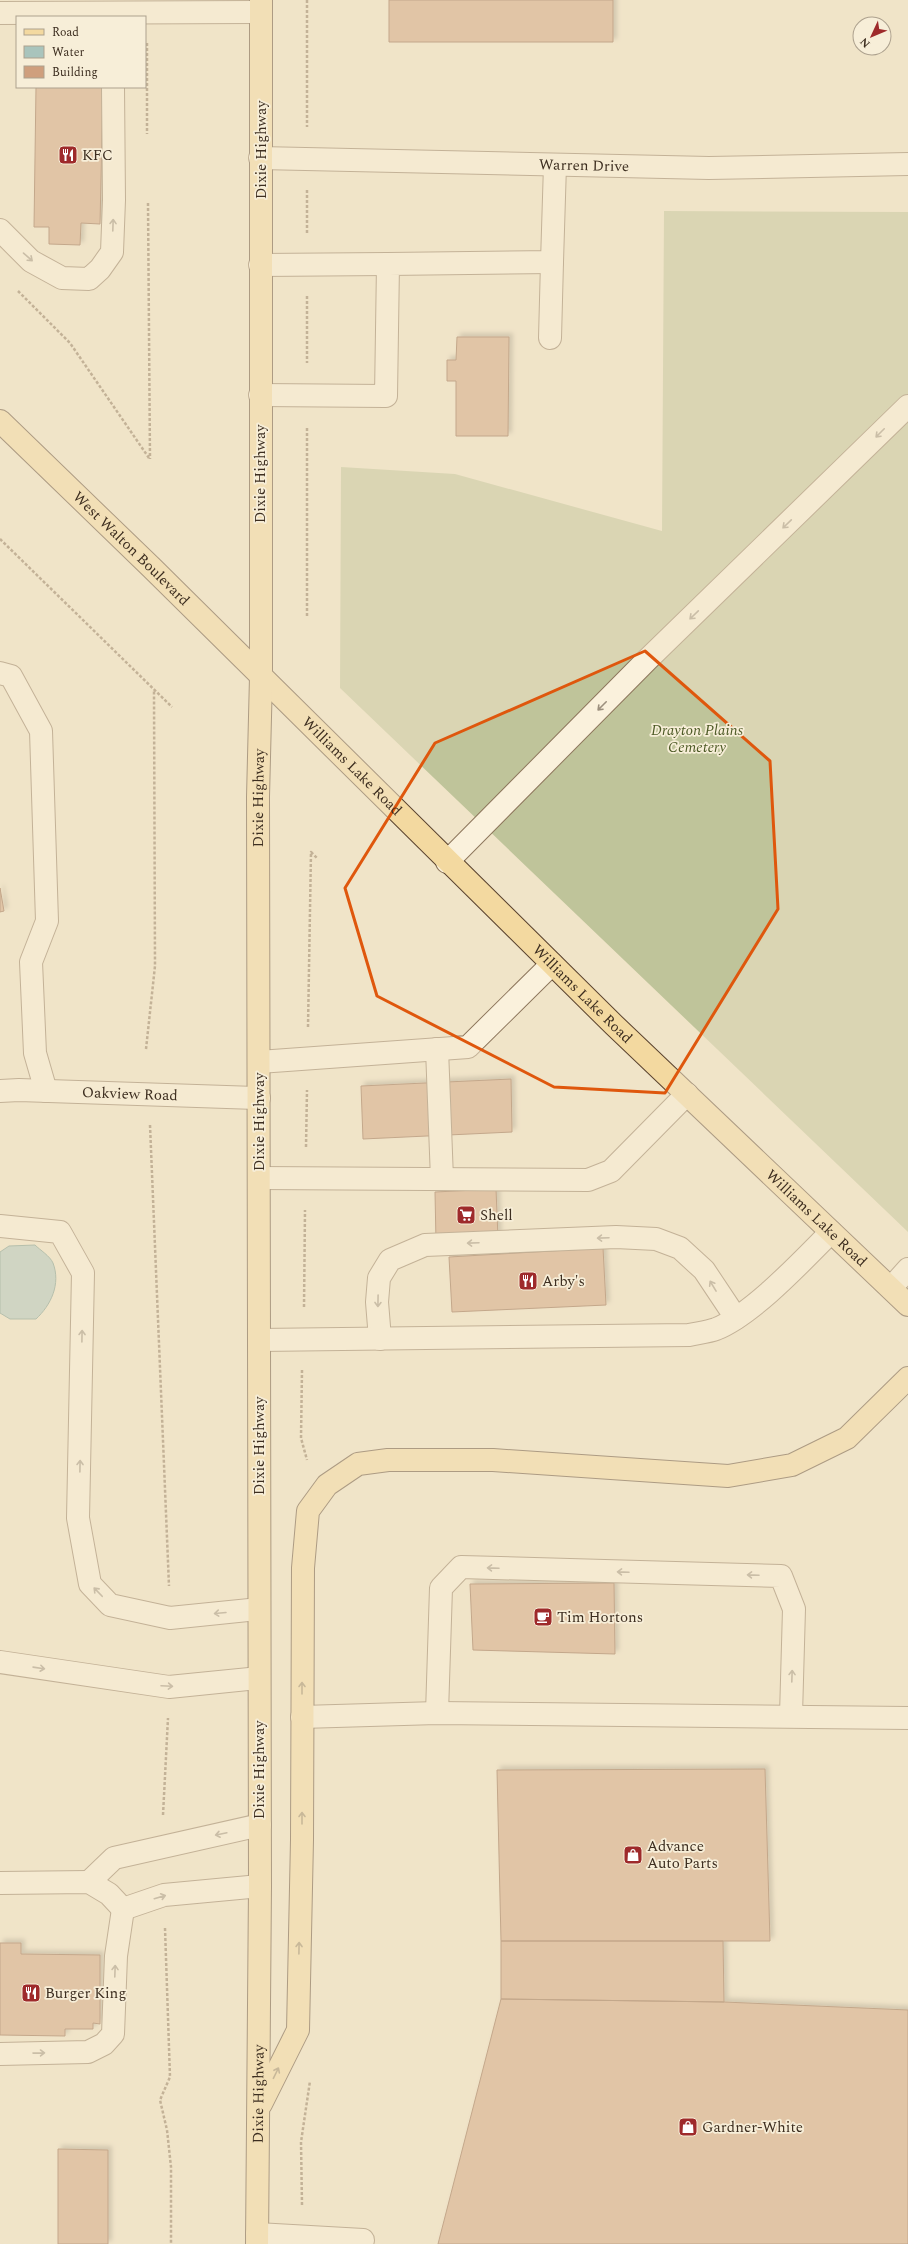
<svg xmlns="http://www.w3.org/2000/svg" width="908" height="2244" viewBox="0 0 908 2244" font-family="Spectral,serif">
<defs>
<filter id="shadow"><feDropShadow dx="3.5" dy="-3.5" stdDeviation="2" flood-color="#0004"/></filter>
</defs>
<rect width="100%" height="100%" fill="#f0e4c8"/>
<!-- cemetery -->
<path fill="#bfc49a" d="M664,211l244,1v1020l-568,-544 1,-221 114,7 207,57z"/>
<!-- water -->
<path fill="#a9c4bc" stroke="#6f938a" d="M35,1245c5,5 15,11 18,18 8,21 -2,42 -17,56h-26l-10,-6v-61l9,-6z"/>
<!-- building -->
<path fill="#cf9f7d" stroke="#8d5f41" filter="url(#shadow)" d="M389,0h224v42h-224z
M36,87h67l-3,137 -19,-1 -1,22 -31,-1v-17h-15z
M457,337h52l-1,99h-52v-55h-9v-21h9z
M0,888l4,23 -4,1z
M511,1079l1,53 -149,7 -2,-53z
M496,1189l2,49 -62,4 -1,-50z
M603,1248l3,57 -154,7 -3,-55z
M614,1583l1,71 -142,-4 -3,-66z
M765,1769l5,172h-269l-4,-171z
M501,1941h222l1,61 -223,-3z
M0,1943h21v11l79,1v69l-7,-1v6h-28v7l-65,-1z
M501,1999l223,3 184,8v234h-470z
M58,2149l50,1v94h-50z"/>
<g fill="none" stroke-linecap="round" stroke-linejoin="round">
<!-- minor casing -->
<g stroke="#8d765c" stroke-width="24">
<g id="minor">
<path d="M0,13l261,-1"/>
<path id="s1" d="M260,158l449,10 199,-4"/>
<path d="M0,230l31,31 31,17 27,1 11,-10 12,-17 2,-52 -1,-113"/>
<path d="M260,265l128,-1"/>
<path d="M550,338l2,-76"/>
<path d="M260,395l126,1 2,-132 164,-2 3,-97"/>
<path d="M0,673l11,3 30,55 6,190 -16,41 4,91 11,38"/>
<path d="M447,862l200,-202 261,-254"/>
<path d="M437,1049l5,130"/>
<path d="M259,1062l209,-15 84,-83"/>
<path id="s2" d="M0,1091l19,-1 240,8"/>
<path d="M259,1178l329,2 23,-9 76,-77"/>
<path d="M0,1226l60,6 23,41 -5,245 12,66 20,21 60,13 89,-9"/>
<path d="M891,1288l17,-19"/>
<path d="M380,1339l-3,-37 2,-24 11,-18 35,-15 191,-8 40,2 24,9 24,22 32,48"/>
<path d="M259,1340l430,-5c9,-2 19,-3 27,-6 37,-15 86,-68 115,-97"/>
<path d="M0,1662l169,25 90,-9"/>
<path d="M437,1713l4,-125 20,-21 320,9 13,33 -3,106"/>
<path d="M302,1717l135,-4 471,5"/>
<path d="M89,1882l25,-24 146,-33"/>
<path d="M0,1883l89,-1 20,12 14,15"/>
<path d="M123,1909l41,-14 96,-9"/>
<path d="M0,2054l88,-2 16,-8 9,-10 3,-78 7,-47"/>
<path d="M257,2234l106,6"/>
</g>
</g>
<!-- major casing -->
<g stroke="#5b4430" stroke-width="24">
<g id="major">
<path id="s3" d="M0,421l152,147 462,457 294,280"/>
<path d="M261,2104l37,-74 4,-190 1,-272 5,-57 19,-26 31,-21 30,-4h105l235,16 64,-11 55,-27 61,-60"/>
<path id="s4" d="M257,2244l3,-358 -2,-1089 3,-120v-677"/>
</g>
</g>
<!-- path -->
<path stroke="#8d765c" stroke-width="2.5" stroke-dasharray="3 2" stroke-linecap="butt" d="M307,0v127
M147,43v91
M307,190v43
M148,203l2,256
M18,291l52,52 79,115
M307,296v67
M0,539l172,168
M307,616v-190
M308,1027l3,-175 7,7
M146,1049l9,-83 -1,-276
M150,1125l19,461
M306,1147l1,-57
M304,1307l1,-97
M302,1370l-1,68 6,22
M163,1815l5,-97
M165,1928l5,149 -10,23 7,30 4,37v77
M302,2205l-1,-63 9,-61"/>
<!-- minor -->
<use href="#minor" stroke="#faf1dc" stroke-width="22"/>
<!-- major -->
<use href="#major" stroke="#f3d9a0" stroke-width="22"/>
</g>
<!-- one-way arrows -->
<defs><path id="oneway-shaft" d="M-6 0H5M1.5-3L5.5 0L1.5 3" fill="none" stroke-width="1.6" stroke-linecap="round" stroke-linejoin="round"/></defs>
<g stroke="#9c907e">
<use href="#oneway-shaft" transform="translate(113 225) rotate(-88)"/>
<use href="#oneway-shaft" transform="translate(28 257) rotate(41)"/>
<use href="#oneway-shaft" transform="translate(880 433) rotate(135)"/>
<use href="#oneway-shaft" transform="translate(787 524) rotate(136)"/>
<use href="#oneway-shaft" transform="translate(694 615) rotate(136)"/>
<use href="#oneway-shaft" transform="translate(602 706) rotate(135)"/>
<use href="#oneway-shaft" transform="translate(603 1238) rotate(178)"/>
<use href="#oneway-shaft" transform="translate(473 1243) rotate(178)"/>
<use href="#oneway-shaft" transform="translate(713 1286) rotate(-121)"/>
<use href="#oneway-shaft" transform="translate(378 1301) rotate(91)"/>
<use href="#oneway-shaft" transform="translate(82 1336) rotate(-89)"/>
<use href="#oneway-shaft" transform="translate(80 1466) rotate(-89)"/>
<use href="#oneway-shaft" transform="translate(493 1568) rotate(-178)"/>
<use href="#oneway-shaft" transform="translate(623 1572) rotate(-178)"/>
<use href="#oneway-shaft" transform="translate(753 1575) rotate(-178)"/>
<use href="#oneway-shaft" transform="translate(98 1592) rotate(-134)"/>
<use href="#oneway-shaft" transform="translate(220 1613) rotate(175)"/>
<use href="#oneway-shaft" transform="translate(39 1668) rotate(8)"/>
<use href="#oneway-shaft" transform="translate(792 1676) rotate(-88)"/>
<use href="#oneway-shaft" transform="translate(167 1686) rotate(3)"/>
<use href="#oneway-shaft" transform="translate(221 1834) rotate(168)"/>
<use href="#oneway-shaft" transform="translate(160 1897) rotate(-16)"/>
<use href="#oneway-shaft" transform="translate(115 1971) rotate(-88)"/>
<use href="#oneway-shaft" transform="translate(39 2053) rotate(-1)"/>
</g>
<g stroke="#988460">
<use href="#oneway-shaft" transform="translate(302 1688) rotate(-90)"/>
<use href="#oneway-shaft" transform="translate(302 1818) rotate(-90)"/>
<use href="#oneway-shaft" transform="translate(299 1948) rotate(-89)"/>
<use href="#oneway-shaft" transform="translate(276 2073) rotate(-64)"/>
</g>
<!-- marked area -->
<path d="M0 0H908V2244H0ZM645,651l125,110 8,148 -113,184 -111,-6 -177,-91 -32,-108 90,-145z" fill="#f0e4c8" fill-opacity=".55" fill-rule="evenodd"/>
<path fill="none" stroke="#df570d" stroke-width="3" stroke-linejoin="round" d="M645,651l125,110 8,148 -113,184 -111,-6 -177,-91 -32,-108 90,-145z"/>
<!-- icons -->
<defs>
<g id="restaurant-square" transform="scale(1)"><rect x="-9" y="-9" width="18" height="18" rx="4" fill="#9e2a2b" stroke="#f7eed8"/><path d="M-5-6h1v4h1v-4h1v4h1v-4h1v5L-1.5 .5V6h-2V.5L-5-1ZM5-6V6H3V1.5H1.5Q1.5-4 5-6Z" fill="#fff"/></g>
<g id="supermarket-square" transform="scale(1)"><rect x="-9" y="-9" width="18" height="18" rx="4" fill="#9e2a2b" stroke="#f7eed8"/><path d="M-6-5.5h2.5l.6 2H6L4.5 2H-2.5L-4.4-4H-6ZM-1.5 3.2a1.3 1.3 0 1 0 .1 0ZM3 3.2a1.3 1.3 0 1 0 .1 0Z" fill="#fff"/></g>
<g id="cafe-square" transform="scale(1)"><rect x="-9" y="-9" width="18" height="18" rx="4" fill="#9e2a2b" stroke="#f7eed8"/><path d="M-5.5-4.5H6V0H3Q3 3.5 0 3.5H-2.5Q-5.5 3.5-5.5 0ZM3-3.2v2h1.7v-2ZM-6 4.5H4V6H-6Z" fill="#fff"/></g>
<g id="shop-square" transform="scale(1)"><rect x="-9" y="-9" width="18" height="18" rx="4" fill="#9e2a2b" stroke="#f7eed8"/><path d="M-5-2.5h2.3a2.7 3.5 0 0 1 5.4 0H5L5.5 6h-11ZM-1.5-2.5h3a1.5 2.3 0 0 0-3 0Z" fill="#fff"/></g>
</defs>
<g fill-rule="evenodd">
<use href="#restaurant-square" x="68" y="155"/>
<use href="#supermarket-square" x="466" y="1215"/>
<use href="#restaurant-square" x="528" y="1281"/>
<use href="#cafe-square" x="543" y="1617"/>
<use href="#shop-square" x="633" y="1855"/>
<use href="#restaurant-square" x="31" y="1993"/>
<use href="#shop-square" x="688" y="2127"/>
</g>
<g text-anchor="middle" stroke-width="3.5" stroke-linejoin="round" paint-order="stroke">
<!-- street labels -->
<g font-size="15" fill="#3d2e20" stroke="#f7eed8">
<text transform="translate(261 150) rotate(-90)" y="5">Dixie Highway</text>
<text dy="5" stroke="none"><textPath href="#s1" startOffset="324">Warren Drive</textPath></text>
<text transform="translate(260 474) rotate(-90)" y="5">Dixie Highway</text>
<text dy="5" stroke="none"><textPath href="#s3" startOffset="183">West Walton Boulevard</textPath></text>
<text dy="5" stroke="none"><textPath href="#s3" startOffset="493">Williams Lake Road</textPath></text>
<text dy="5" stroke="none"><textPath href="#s4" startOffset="1446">Dixie Highway</textPath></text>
<text dy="5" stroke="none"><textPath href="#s3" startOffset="817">Williams Lake Road</textPath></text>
<text dy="5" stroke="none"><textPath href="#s2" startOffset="130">Oakview Road</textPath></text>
<text transform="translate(259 1122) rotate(-90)" y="5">Dixie Highway</text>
<text dy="5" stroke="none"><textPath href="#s3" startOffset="1141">Williams Lake Road</textPath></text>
<text transform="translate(259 1446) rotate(-90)" y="5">Dixie Highway</text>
<text transform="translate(259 1770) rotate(-90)" y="5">Dixie Highway</text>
<text dy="5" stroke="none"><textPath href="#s4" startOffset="150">Dixie Highway</textPath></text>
</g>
<!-- poi labels -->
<g font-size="15" fill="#3d2e20" stroke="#f7eed8" text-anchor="start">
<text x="82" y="160">KFC</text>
<text x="480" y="1220">Shell</text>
<text x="542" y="1286">Arby's</text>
<text x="557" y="1622">Tim Hortons</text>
<text x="647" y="1851">Advance<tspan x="647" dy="17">Auto Parts</tspan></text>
<text x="45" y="1998">Burger King</text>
<text x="702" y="2132">Gardner-White</text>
</g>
<!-- park labels -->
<g font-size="15" font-style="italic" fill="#4d5a26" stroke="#f7eed8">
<text x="697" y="735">Drayton Plains<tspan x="697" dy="17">Cemetery</tspan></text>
</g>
</g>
<!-- legend -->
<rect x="16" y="16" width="130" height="72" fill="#f7eed8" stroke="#ada18e"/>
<rect x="24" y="29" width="20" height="6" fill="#f3d9a0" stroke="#ada18e"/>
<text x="52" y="36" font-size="12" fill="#3d2e20">Road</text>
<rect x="24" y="46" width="20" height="12" fill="#a9c4bc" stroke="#ada18e"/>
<text x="52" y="56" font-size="12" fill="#3d2e20">Water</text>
<rect x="24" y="66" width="20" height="12" fill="#cf9f7d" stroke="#ada18e"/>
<text x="52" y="76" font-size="12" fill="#3d2e20">Building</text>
<!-- north arrow -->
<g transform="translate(872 36) rotate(226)"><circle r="19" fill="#f7eed8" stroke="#ada18e"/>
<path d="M0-3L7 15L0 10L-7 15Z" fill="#9e2a2b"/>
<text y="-6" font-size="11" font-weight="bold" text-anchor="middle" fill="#3d2e20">N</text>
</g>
</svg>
